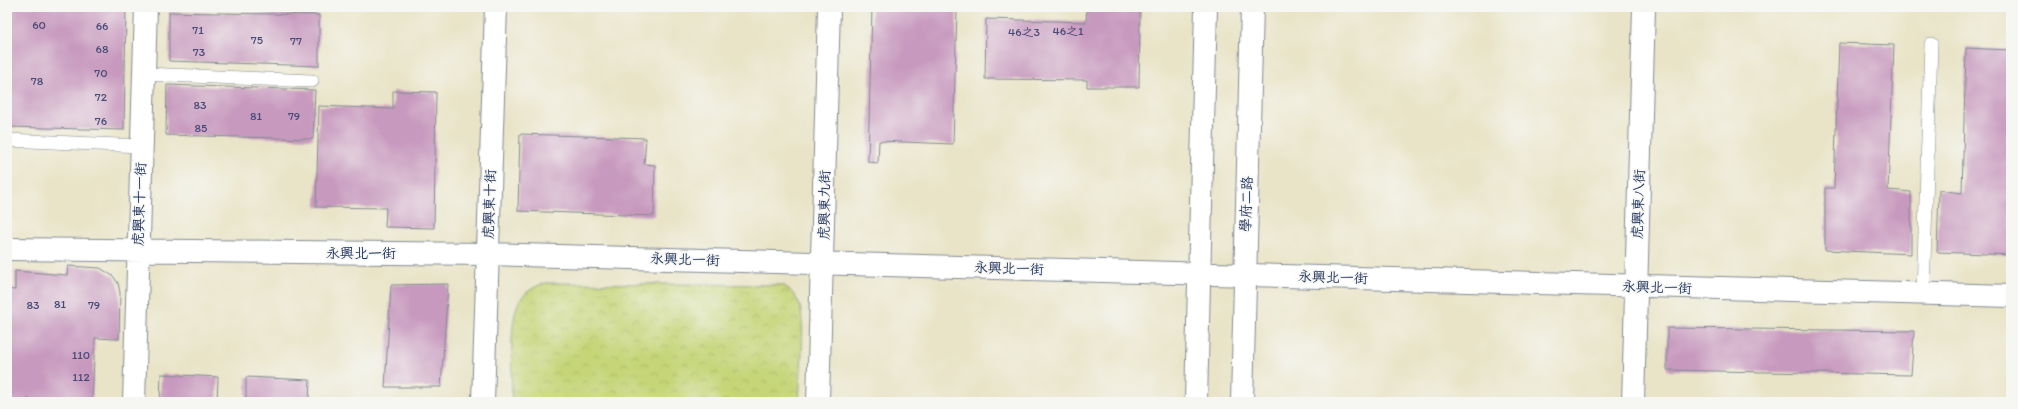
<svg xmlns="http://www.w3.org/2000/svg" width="2018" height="409" viewBox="0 0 2018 409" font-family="Itim,'LXGW WenKai TC',sans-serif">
<defs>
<pattern id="park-crowns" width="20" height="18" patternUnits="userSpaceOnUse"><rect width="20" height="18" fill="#c5d577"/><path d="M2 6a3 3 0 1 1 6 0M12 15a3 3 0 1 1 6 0" fill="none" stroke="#a9b769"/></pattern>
</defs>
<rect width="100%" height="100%" fill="#f6f6f2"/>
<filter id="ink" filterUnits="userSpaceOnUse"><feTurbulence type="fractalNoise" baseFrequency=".025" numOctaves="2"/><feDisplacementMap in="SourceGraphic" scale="8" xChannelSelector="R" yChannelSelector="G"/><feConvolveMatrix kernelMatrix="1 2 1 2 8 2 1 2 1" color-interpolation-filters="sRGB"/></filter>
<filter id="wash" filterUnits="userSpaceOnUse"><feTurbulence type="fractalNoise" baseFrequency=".012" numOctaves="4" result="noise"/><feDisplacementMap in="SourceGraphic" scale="16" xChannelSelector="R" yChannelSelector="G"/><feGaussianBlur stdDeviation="0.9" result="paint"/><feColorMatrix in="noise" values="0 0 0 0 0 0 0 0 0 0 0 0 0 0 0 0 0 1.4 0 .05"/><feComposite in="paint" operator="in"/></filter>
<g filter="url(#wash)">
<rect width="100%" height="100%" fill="#e9e4c7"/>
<!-- park -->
<path fill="url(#park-crowns)" stroke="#70826a" d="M546,283l237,2c7,5 12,10 16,18 7,20 1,75 0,99h-287c0,-24 -3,-78 6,-98 5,-11 16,-18 28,-21z"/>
<g id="blocks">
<!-- building -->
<path fill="#c799be" d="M7,7h119l-2,123 -117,-3z
M872,7l85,3 -4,134 -74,-3 -1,22 -10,-1z
M1087,7l53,2 -1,78h-52v-7l-102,-1 1,-60 100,3z
M169,12l150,3v51l-150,-5z
M1839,43l55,2 -6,145 23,2v62l-86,-4v-62h9z
M1966,48l45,2v205l-74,-3 2,-62 23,3z
M167,85l148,5 -2,49 -147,-4z
M393,91l43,1 -2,136 -49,-1 1,-19 -70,-1 3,-101 74,3z
M520,134l126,4 -2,26 11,1 -1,51 -136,-5z
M68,266l32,2 13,8 5,7 2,10 -1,46 -24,-1 -3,64h-54v-3h-11l-1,3h-19v-113l8,1v-19l52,4z
M448,284l-7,103h-56l6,-102z
M1667,328l247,3 -3,44 -244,-5z
M161,374l57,3 -1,25h-57z
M246,377l64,3 -1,22h-63z"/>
</g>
</g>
<g filter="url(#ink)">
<use href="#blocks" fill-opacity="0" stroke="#828a92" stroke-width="1"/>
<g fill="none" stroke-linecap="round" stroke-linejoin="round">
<!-- lane casing -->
<g stroke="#828a92" stroke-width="14">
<path id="lane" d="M144,74l168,7
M7,140l134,6
M1923,294l8,-250"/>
</g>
<!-- street casing -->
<g stroke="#828a92" stroke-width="24">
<path id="street" d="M7,249l480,5 1524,42
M134,402l12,-395
M483,402l13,-395
M818,402l11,-395
M1633,402l11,-395"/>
</g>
<!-- secondary casing -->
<g stroke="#828a92" stroke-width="24">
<path id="secondary" d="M1196,402l10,-395
M1242,402l10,-395"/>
</g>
<!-- lane -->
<use href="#lane" stroke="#fff" stroke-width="13"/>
<!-- street -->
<use href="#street" stroke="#fff" stroke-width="22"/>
<!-- secondary -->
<use href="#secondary" stroke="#fff" stroke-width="22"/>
</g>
</g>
<g text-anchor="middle" stroke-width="3" stroke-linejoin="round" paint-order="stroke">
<!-- number labels -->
<g font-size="12" fill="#464a76">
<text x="39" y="29">60</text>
<text x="102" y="30">66</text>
<text x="198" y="34">71</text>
<text x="1068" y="35">46之1</text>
<text x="1024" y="36">46之3</text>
<text x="257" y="44">75</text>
<text x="296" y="45">77</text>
<text x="102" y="53">68</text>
<text x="199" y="56">73</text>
<text x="101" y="77">70</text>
<text x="37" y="85">78</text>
<text x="101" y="101">72</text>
<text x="200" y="109">83</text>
<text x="256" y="120">81</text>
<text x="294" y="120">79</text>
<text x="101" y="125">76</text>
<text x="201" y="132">85</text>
<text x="60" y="308">81</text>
<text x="33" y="309">83</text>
<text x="94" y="309">79</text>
<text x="81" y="359">110</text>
<text x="81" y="381">112</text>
</g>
<!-- street labels -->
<g font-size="14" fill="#1b2f5e" stroke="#f6f6f2">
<text transform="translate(139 204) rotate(-88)" y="5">虎興東十一街</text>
<text transform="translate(489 204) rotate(-88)" y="5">虎興東十街</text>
<text transform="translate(1246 204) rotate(-88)" y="5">學府二路</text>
<text transform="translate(1638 204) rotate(-88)" y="5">虎興東八街</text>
<text transform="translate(824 205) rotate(-89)" y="5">虎興東九街</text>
<text x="361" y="258">永興北一街</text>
<text transform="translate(685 259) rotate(2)" y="5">永興北一街</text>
<text transform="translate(1009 268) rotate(2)" y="5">永興北一街</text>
<text transform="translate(1333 277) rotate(2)" y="5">永興北一街</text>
<text transform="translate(1657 287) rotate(2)" y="5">永興北一街</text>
</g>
</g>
<!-- margin -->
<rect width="2018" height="409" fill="none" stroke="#f6f6f2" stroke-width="24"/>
</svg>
